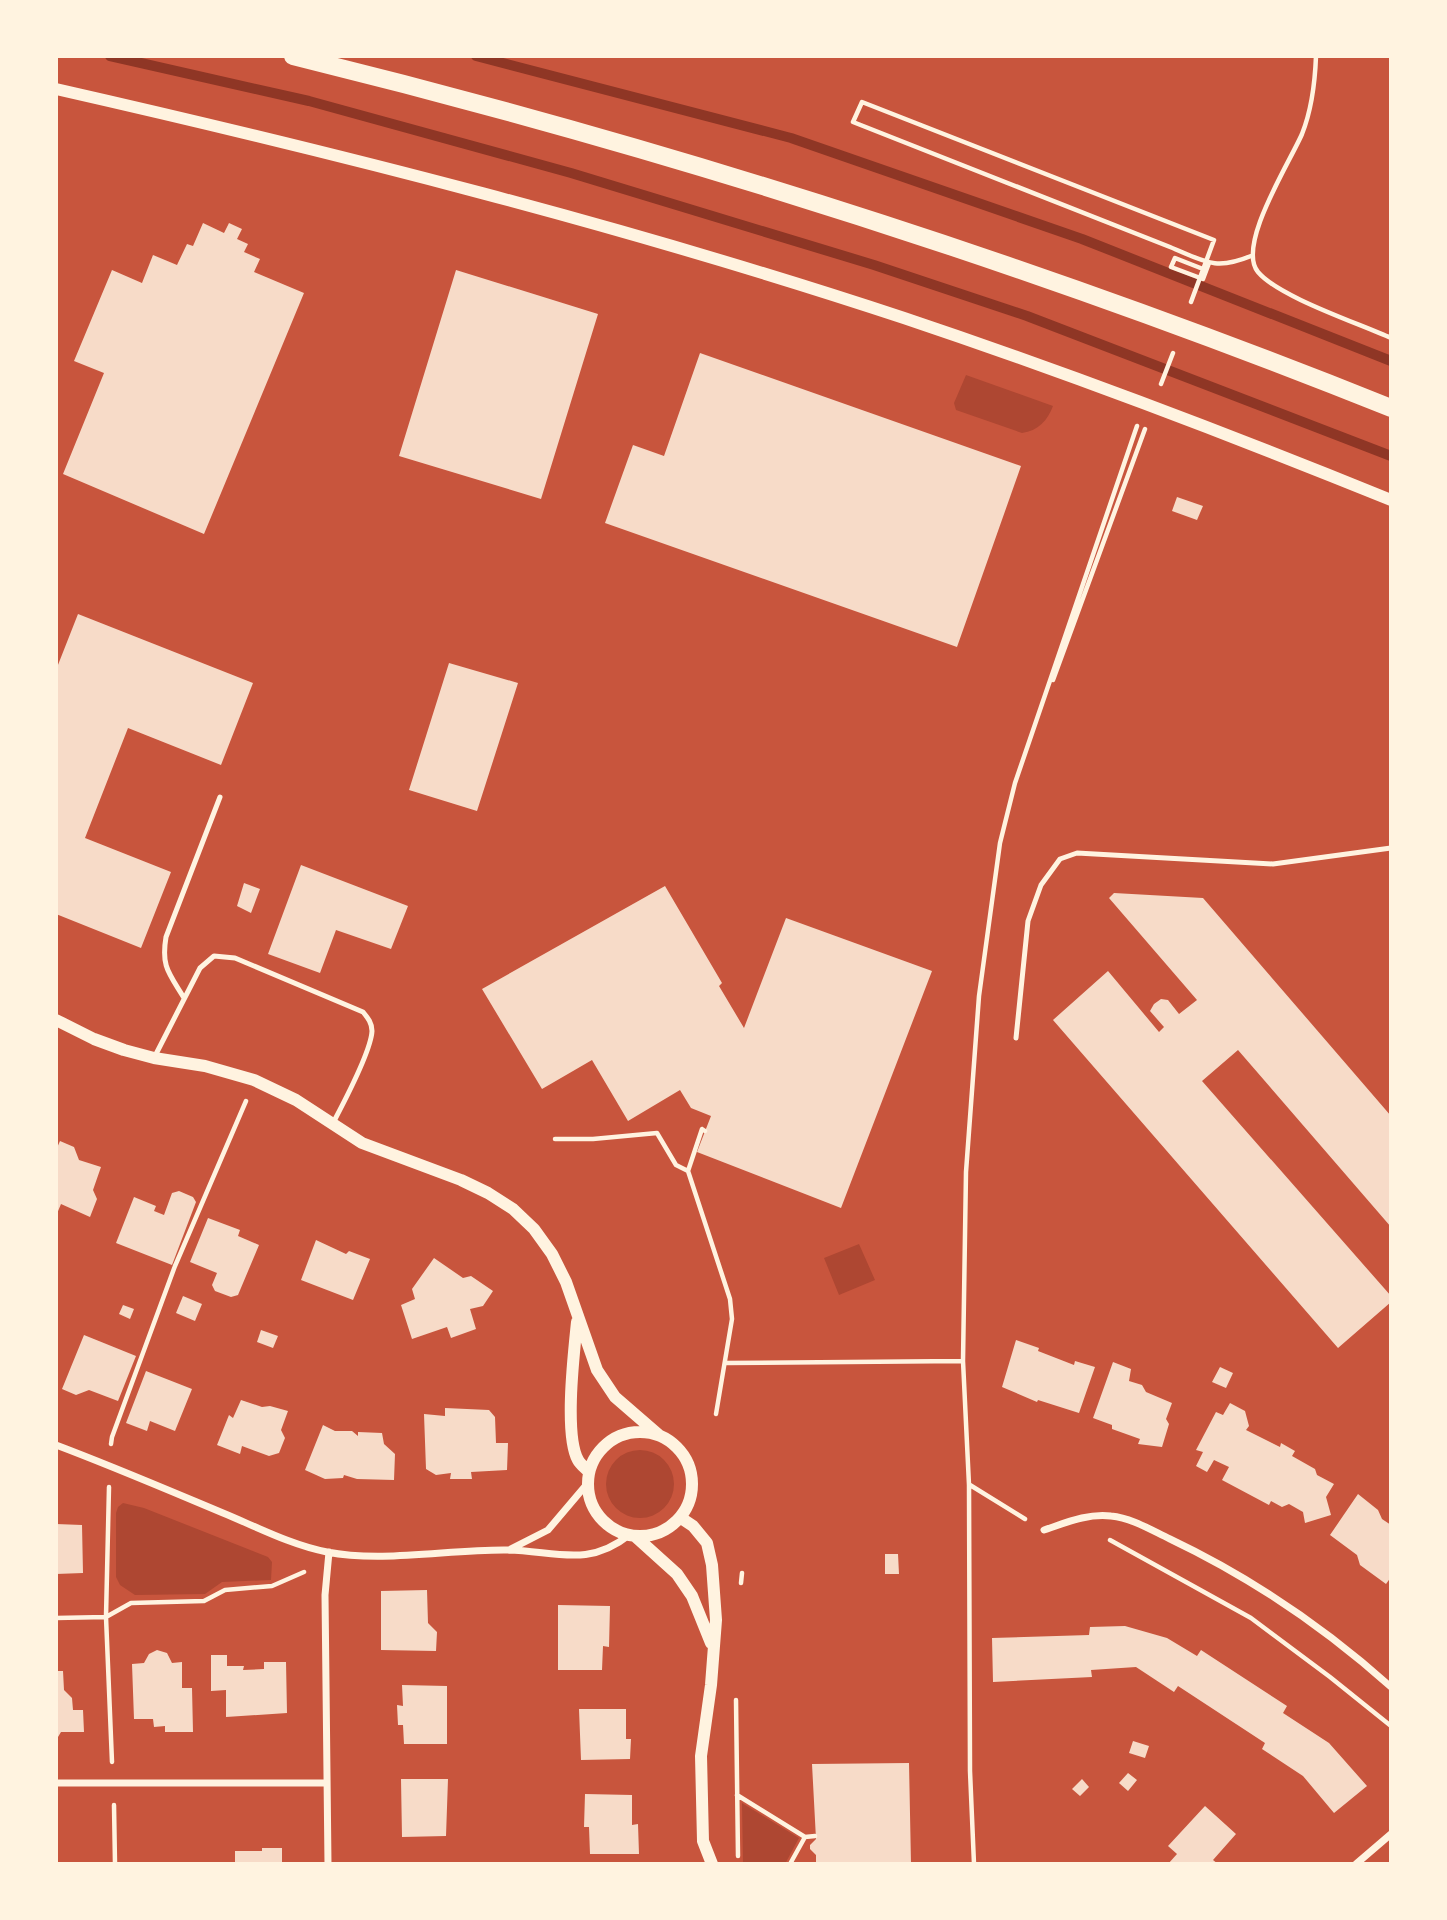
<svg xmlns="http://www.w3.org/2000/svg" width="1447" height="1920" viewBox="0 0 1447 1920" font-family="'Space Grotesk',sans-serif">
<rect width="100%" height="100%" fill="#c8553d"/>
<!-- green -->
<path fill="#ae4732" d="M966,375l87,31c-5,14 -15,25 -31,27l-66,-23 -2,-7z
M859,1244l16,36 -36,15 -15,-37z
M606 1484a34 34 0 1 1 68 0a34 34 0 1 1-68 0Z
M123,1503l21,5 124,49 4,5 -1,18 -49,2 -17,12 -70,1 -15,-10 -4,-8v-64l2,-6z
M742,1803l57,35 -14,26h-42z"/>
<g fill="none" stroke-linecap="round" stroke-linejoin="round">
<!-- stream -->
<path stroke="#8f3625" stroke-width="10" d="M110,56l199,45 262,72 303,92 153,51 364,140
M476,56l315,82 291,101 309,122"/>
</g>
<!-- building -->
<path fill="#f7dbc8" d="M203,223l21,10 5,-10 13,6 -5,10 11,5 -4,8 16,7 -6,13 50,21 -100,241 -141,-60 41,-101 -30,-12 38,-91 30,13 11,-28 24,10 10,-21 6,2z
M456,270l142,44 -57,185 -142,-43z
M700,353l321,113 -64,181 -352,-124 28,-78 31,11z
M1177,497l26,9 -6,14 -25,-9z
M78,614l175,69 -32,82 -93,-37 -43,110 86,34 -30,76 -85,-34v-244z
M449,663l69,20 -41,128 -68,-21z
M301,865l107,41 -17,43 -55,-19 -16,43 -52,-19z
M244,883l16,6 -9,24 -14,-7z
M665,886l57,97 -3,3 25,42 42,-110 146,53 -91,237 -144,-56 14,-36 -20,-8 -11,-18 -52,31 -36,-61 -50,29 -60,-100z
M1114,893l89,5 188,218v111l-153,-177 -36,31 189,215v6l-53,46 -285,-328 55,-49 51,61 5,-5 -14,-16 4,-7 7,-5 7,1 11,14 18,-14 -88,-102z
M60,1141l14,6 5,13 22,7 -8,23 4,9 -7,18 -29,-13 -5,12v-66z
M179,1191l14,6 3,5 -24,63 -56,-22 18,-46 22,9 -2,5 10,4 8,-22z
M208,1218l32,12 -2,6 21,9 -21,50 -7,2 -16,-6 -3,-6 5,-12 -27,-11z
M316,1240l30,14 3,-3 21,8 -17,41 -52,-20z
M434,1258l29,20 8,-2 22,15 -10,15 -13,3 6,20 -25,9 -4,-11 -35,12 -11,-34 14,-6 -3,-10z
M183,1296l19,8 -7,17 -19,-8z
M123,1305l11,4 -4,10 -11,-5z
M261,1330l17,6 -5,12 -16,-6z
M84,1335l52,21 -18,45 -29,-11 -13,5 -14,-6z
M1016,1340l23,8 -1,3 36,14 1,-4 20,6 -16,46 -41,-13 -1,2 -35,-15z
M1113,1362l18,7 -2,12 13,4 4,7 26,11 -6,16 3,5 -7,23 -24,-3 2,-5 -28,-10v-4l-19,-7z
M1220,1367l13,6 -7,15 -14,-6z
M146,1371l46,18 -17,42 -25,-10 -3,10 -21,-8z
M241,1400l21,7 8,-1 18,5 -7,19 4,8 -6,15 -10,3 -27,-10 -2,8 -23,-9 12,-30 4,3z
M1230,1403l15,8 4,15 -3,4 34,17 1,-4 14,8 -3,5 23,13 2,6 17,9 -8,13 5,18 -26,8 -2,-11 -14,-8 -7,3 -11,-6 -2,4 -47,-25 7,-13 -15,-7 -7,12 -11,-6 7,-14 -7,-2 20,-38 7,3z
M445,1408l44,2 6,7 1,26h12l-1,27 -36,2 1,7h-22l1,-6 -15,2 -10,-6 -2,-55 21,2z
M323,1425l12,6h17l6,5v-4l24,1 2,11 11,10 -1,26 -37,-1 -13,-4 -1,3 -18,1 -20,-9z
M1358,1494l20,16 4,9 9,6v52l-5,7 -26,-19 -3,-10 -27,-20z
M56,1524l26,1 1,48 -27,1z
M885,1554h13l1,20h-14z
M427,1590l1,33 9,9 -1,19 -55,-1v-59z
M558,1605l52,1 -1,41 -6,-1 -1,24h-44z
M1125,1626l42,12 30,18 4,-6 86,56 -4,7 46,30 38,43 -33,27 -31,-37 -41,-27 3,-6 -87,-57 -4,6 -38,-25 -45,3 1,7 -99,5 -1,-44 97,-3 1,-8z
M157,1650l10,3 5,10 10,-1v26h10l1,44h-28v-6l-11,1 -1,-8h-19l-2,-55 12,-1 5,-9z
M211,1655h16v11h17l-1,4 21,-1v-7h22l1,51 -61,4v-27l-15,1z
M56,1671h7l1,19 8,8 1,12h10l1,22h-23l-3,5 -2,-2z
M402,1685l45,1v58h-43l-1,-19h-5l-1,-20 6,1z
M579,1709h47v30h5l-1,20 -49,1z
M1133,1741l16,5 -4,12 -16,-5z
M909,1763l2,101h-95v-9l-6,-6v-4l6,-6 -4,-75z
M1128,1773l9,7 -9,11 -9,-8z
M401,1779h47l-2,57 -44,1z
M1082,1779l7,8 -9,9 -8,-7z
M585,1794l47,1v30l6,-1 1,30h-49l-1,-27h-5z
M1205,1806l31,28 -23,26 5,4h-50l9,-10 -9,-8z
M262,1848h20v16h-47v-13h27z"/>
<g fill="none" stroke-linecap="round" stroke-linejoin="round">
<!-- path -->
<path stroke="#fff3e0" stroke-width="4.5" d="M1316,56c-1,27 -4,53 -14,78 -12,28 -66,112 -44,138 21,25 100,51 133,66
M1203,269l-28,-11 -4,9 32,12 6,-16
M1191,302l23,-62 -352,-138 -9,20 317,125c34,14 45,24 81,9
M1161,384l12,-31
M1053,680l92,-251
M555,1139h38l64,-6 19,32 12,6 42,128 2,20 -16,95
M688,1171l14,-42 3,2
M725,1363l238,-2
M111,1444l1,-7 63,-171 71,-165
M970,1485l55,34
M1110,1540l141,78 79,59 61,49
M741,1583l1,-10
M56,1618l50,-1 3,-130
M736,1700l2,156
M112,1762l-6,-145 25,-14 73,-2 21,-11 47,-4 32,-14
M737,1795l68,42 -15,27
M114,1805l1,59
M805,1837l10,-1
M974,1864l-4,-93 -1,-286 -6,-124 3,-189 13,-176 21,-153 15,-60 122,-357"/>
<!-- service -->
<path stroke="#fff3e0" stroke-width="5" d="M184,998c-15,-25 -23,-31 -18,-61l54,-140
M1016,1038l12,-117 13,-36 19,-26 17,-6 196,11 118,-16
M155,1056l45,-88 14,-12 21,2 128,54c5,6 9,11 9,19 -1,21 -29,73 -39,92"/>
<!-- minor -->
<path stroke="#fff3e0" stroke-width="7" d="M56,1445c56,21 112,45 167,68 34,14 68,32 104,39 56,11 124,-3 181,-2 47,1 80,18 121,-15
M1044,1530c21,-7 44,-17 67,-14 21,2 40,14 59,23 80,38 155,89 221,148
M509,1550l39,-20 39,-46
M56,1783h270
M328,1864l-3,-269 4,-43
M1356,1864l35,-30"/>
<!-- tertiary -->
<path stroke="#fff3e0" stroke-width="12" d="M56,89c286,65 570,137 848,229 164,55 327,117 487,182
M56,1020l38,19 30,11 30,8 51,8 49,14 42,20 66,43 99,37 27,13 25,16 21,20 18,25 14,28 31,88 18,27 45,39
M577,1322c-3,30 -13,113 1,138 2,4 7,8 11,12
M588 1484a52 52 0 1 1 104 0a52 52 0 1 1-104 0Z
M681,1518l12,8 14,17 5,22 4,55 -5,65 -10,71 2,85 9,23
M636,1537l41,37 15,22 19,47"/>
<!-- primary -->
<path stroke="#fff3e0" stroke-width="18" d="M293,56c374,92 741,209 1098,352"/>
</g>
<!-- border -->
<rect width="1447" height="1920" fill="none" stroke="#fff3e0" stroke-width="116"/>
</svg>
